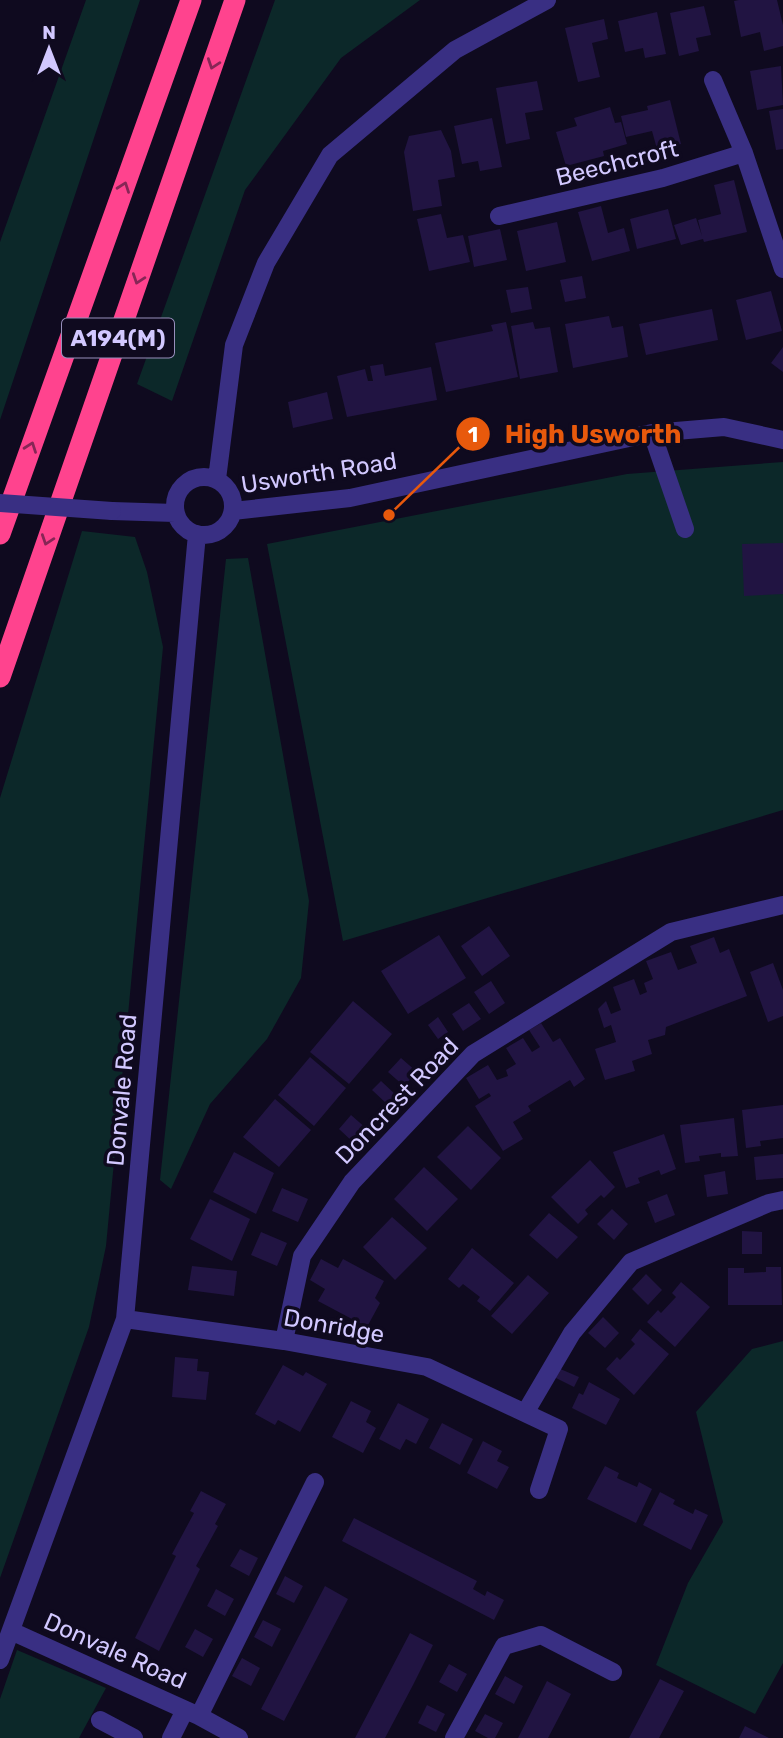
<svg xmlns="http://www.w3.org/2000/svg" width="783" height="1738" viewBox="0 0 783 1738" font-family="Rubik,sans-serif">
<rect width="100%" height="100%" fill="#0f0a1f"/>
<!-- green -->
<path fill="#0c2829" d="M86,0h54l-140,420v-178z
M275,0h145l-79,58 -96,132 -73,211 -35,-17z
M783,462v348l-440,131 -76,-397 360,-70z
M82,531l53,6 12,35 16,75 -57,599 -17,81 -89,251v-780z
M248,558l61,343 -8,77 -34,61 -57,65 -39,85 -11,-9 66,-621z
M783,1341v322l-28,51 -99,-49 32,-82 35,-61 -27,-110 56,-63z
M17,1650l89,38 -27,50h-79v-39z"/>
<!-- building -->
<path fill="#211442" d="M739,0h38l6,25v21l-19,5 -4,-19 -19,5 -7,-36z
M704,6l7,29 -15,3 3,13 -20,5 -9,-43z
M657,12l9,42 -21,4 -2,-10 -18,4 -7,-31z
M604,19l4,20 -16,4 8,34 -22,5 -13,-54z
M781,66l2,39 -26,5 -7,-39z
M537,81l6,29 -18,3 5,26 -24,5 -10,-56z
M670,100l11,44 -24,5 -5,-18 -26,6 -5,-21 27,-6 -1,-4z
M610,107l5,16 6,-1 6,22 -24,7 1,5 -38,10 -10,-34 21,-6 -3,-8z
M783,109v40l-7,1 -7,-39z
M492,118l10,49 -22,4 -2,-10 -16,3 -8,-38z
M441,130l10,21 4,26 -17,3 4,26 -29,5 -9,-59 5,-16z
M734,180l13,52 -43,10 -1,-3 -22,6 -7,-20 22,-7 6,18 -4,-16 23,-6 -7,-29z
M601,206l7,27 16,-5 6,23 -38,10 -14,-49z
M668,209l8,30 -39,10 -7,-30z
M441,214l6,24 16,-3 7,27 -41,9 -12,-52z
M557,222l9,40 -40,9 -9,-40z
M500,229l7,31 -33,7 -6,-31z
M582,276l4,22 -21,4 -5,-22z
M528,287l4,22 -21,4 -5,-23z
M771,291l11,40 -36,9 -10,-40z
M712,309l6,31 -72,15 -7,-31z
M609,316l3,12 11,-2 5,31 -55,11 -8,-44z
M506,322l12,55 -72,15 -11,-49 58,-12 -2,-6z
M533,322l2,7 15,-2 8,45 -38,7 -9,-53z
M783,347v25l-12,-9z
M383,364l2,12 46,-9 6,33 -90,17 -10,-41 28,-7 3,12h5l-3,-15z
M327,392l6,27 -40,9 -5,-26z
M783,543v51l-39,2 -2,-52z
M489,926l21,30 -28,20 -21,-30z
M439,935l27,43 -58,36 -27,-43z
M714,937l6,16 9,-4 18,47 -81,31 -1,8 -17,5 4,14 -20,7 3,10 -30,9 -10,-31 21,-7 -5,-17 -7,3 -6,-19 8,-8 5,13 10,-4 -8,-23 21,-8 6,16 7,-3 -3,-9 9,-4 -7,-18 25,-9 7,18 19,-7 -7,-17z
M773,963l10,27v26l-15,6 -18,-50z
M491,981l14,22 -16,11 -15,-22z
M353,1001l39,33 -43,50 -39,-32z
M469,1003l12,16 -18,12 -11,-17z
M438,1017l10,15 -10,7 -10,-14z
M541,1023l12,19 7,-4 25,41 -11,8 -4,-7 -42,26 3,5 -18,11 10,17 -20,12 -28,-45 16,-10 -2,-3 -10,6 -13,-21 22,-13 9,15 11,-4 -2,-6 10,-6 -10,-16 17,-10 9,14 8,-5 -11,-17z
M310,1057l36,31 -32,38 -36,-31z
M401,1058l16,14 -13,14 -16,-14z
M381,1081l15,14 -9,9 -15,-14z
M275,1099l36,31 -32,37 -36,-30z
M783,1105v33l-23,3 1,5 -15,2 -4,-38z
M351,1115l16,14 -13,14 -15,-14z
M734,1118l4,38 -17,1v-4l-22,3 1,5 -15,2 -5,-38z
M468,1126l33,32 -30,32 -34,-33z
M664,1134l12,35 -15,6 -2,-5 -21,8 2,5 -14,5 -13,-36z
M234,1152l40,21 -18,41 -43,-22z
M783,1154v24l-27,2 -2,-23z
M590,1160l25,27 -11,11 -3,-3 -16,15 3,4 -10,10 -27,-27z
M424,1167l34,32 -31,32 -33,-32z
M725,1171l3,23 -21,3 -3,-22z
M282,1188l26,11 -10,23 -26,-11z
M667,1194l8,21 -20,8 -8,-21z
M210,1199l40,20 -18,42 -42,-22z
M612,1209l16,15 -14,16 -17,-16z
M549,1213l29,24 -21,22 -28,-24z
M392,1217l35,31 -32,32 -32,-33z
M742,1231l20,1v22h-20z
M261,1232l26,11 -10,23 -26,-11z
M472,1248l42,35 -24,28 -13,-10 3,-4 -17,-13 -4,4 -11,-9z
M321,1259l17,9 5,-9 41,22 -9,17 5,5 -13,24 -49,-26 7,-12 -15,-9z
M192,1266l45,5 -3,25 -46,-6z
M766,1267h15l1,38h-54v-37h16v5l22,-1z
M646,1274l16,16 -14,15 -16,-16z
M528,1275l21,18 -37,41 -21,-18z
M681,1282l29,25 -35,40 -28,-25 11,-12 3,3 15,-16 -4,-4z
M603,1317l16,16 -14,15 -17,-15z
M640,1329l29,25 -35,41 -28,-26 11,-12 3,3 15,-16 -4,-4z
M175,1357l23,2 -1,12 12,1 -3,28 -34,-3z
M283,1365l20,11 3,-4 21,12 -27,48 -22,-12 -3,5 -20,-11z
M558,1368l21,9 -5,10 -20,-10z
M589,1382l31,17 -14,26 -34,-17 7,-15 4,2z
M351,1401l20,10 -5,11 10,6 -13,25 -31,-16z
M398,1403l31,16 -13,25 -10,-5 -6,11 -21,-11z
M442,1423l31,16 -13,26 -31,-17z
M483,1441l19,10 -5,10 12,6 -12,22 -30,-16z
M605,1466l14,7 -2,5 20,9 2,-5 13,7 -16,34 -49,-24z
M201,1491l25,13 -11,20 3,2 -22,40 4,3 -41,82 -24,-13 41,-82 -4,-2 22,-41 -4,-2z
M660,1492l15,8 -2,4 20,10 2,-5 13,6 -17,35 -48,-25z
M354,1518l123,63 -4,8 12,7 2,-5 17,9 -10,20 -152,-79z
M240,1549l18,9 -9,18 -19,-10z
M285,1576l18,10 -9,17 -18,-9z
M325,1586l23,13 -64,122 -23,-12z
M216,1589l18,10 -9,17 -18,-10z
M263,1620l18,9 -9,18 -18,-10z
M195,1629l18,10 -10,18 -18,-10z
M410,1633l23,12 -20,40 -28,53h-30z
M242,1658l18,10 -9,18 -19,-10z
M449,1664l18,10 -10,18 -18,-10z
M505,1676l18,10 -9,18 -19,-10z
M660,1679l24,12 -25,47h-30z
M547,1681l24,13 -23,44h-30z
M427,1705l18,9 -9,18 -18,-9z
M485,1714l18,9 -8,15h-7l-13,-7z
M745,1726l24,12h-30z"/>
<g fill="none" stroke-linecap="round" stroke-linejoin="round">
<!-- minor -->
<path stroke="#392f83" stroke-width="18" d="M713,80l31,73 39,116
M499,216l164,-38 81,-25
M652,433l33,96
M175 506a29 29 0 1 1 58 0a29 29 0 1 1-58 0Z
M217,479l17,-134 32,-82 64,-108 125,-105 92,-50
M112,511l63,2
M233,511l117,-13 302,-65 72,-6 59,13
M125,1319l159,22 143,26 132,62 -20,61
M284,1341l18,-85 50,-74 121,-128 198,-122 112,-27
M525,1413l47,-80 59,-71 138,-59 14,-3
M11,1631l188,85 40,22
M0,1660l125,-341 72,-785
M199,1716l116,-234
M100,1720l34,18
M171,1738l14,-28
M454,1738l50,-92 37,-11 72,37"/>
<!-- highway -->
<path stroke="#ff438e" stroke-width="21" d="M0,534l191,-534
M0,677l235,-677"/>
<!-- minor-bridge -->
<path stroke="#392f83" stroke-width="18" d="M0,503l112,8"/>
</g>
<!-- one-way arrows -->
<defs><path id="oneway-chevron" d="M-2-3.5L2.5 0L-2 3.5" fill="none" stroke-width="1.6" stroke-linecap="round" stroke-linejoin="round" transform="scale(1.75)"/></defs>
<g stroke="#872656">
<use href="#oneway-chevron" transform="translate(213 64) rotate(109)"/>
<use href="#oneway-chevron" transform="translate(124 187) rotate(-70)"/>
<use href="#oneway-chevron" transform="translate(138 279) rotate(109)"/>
<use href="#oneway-chevron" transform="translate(31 447) rotate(-70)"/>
<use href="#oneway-chevron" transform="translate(47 540) rotate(109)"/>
</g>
<g text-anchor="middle" stroke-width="7" stroke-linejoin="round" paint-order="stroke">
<!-- shield labels -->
<rect fill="#0f0a1f" stroke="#988fbc" stroke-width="2" x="62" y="318.5" width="112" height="39" rx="5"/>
<g font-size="23" font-weight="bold" fill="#d2c8ff">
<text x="118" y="346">A194(M)</text>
</g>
<!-- street labels -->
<g font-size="24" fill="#d2c8ff" stroke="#0f0a1f">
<text transform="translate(617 163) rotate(-14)" y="8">Beechcroft</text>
<text transform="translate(319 473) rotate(-9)" y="8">Usworth Road</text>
<text transform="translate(122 1090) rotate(-85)" y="8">Donvale Road</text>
<text transform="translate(397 1101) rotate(-46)" y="8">Doncrest Road</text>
<text transform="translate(334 1326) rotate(10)" y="8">Donridge</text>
<text transform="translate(115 1651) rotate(24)" y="8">Donvale Road</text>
</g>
</g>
<!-- callouts -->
<path fill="none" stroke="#e8590c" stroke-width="2.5" d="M389 515L473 434"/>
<g fill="#e8590c" stroke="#0f0a1f" stroke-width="2.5">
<circle cx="389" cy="515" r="7"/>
<circle cx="473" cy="434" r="18"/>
</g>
<g font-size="21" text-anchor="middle" font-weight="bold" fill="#fff">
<text x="473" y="442">1</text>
</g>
<g font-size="26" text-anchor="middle" font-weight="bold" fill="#e8590c" stroke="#0f0a1f" stroke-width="7" stroke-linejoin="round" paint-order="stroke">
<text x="593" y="443">High Usworth</text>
</g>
<!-- north arrow -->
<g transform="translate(49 49)" stroke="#0f0a1f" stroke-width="5" paint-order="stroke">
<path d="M0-5L12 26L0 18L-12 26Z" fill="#d2c8ff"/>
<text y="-10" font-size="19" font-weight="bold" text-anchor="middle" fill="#d2c8ff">N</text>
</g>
</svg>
